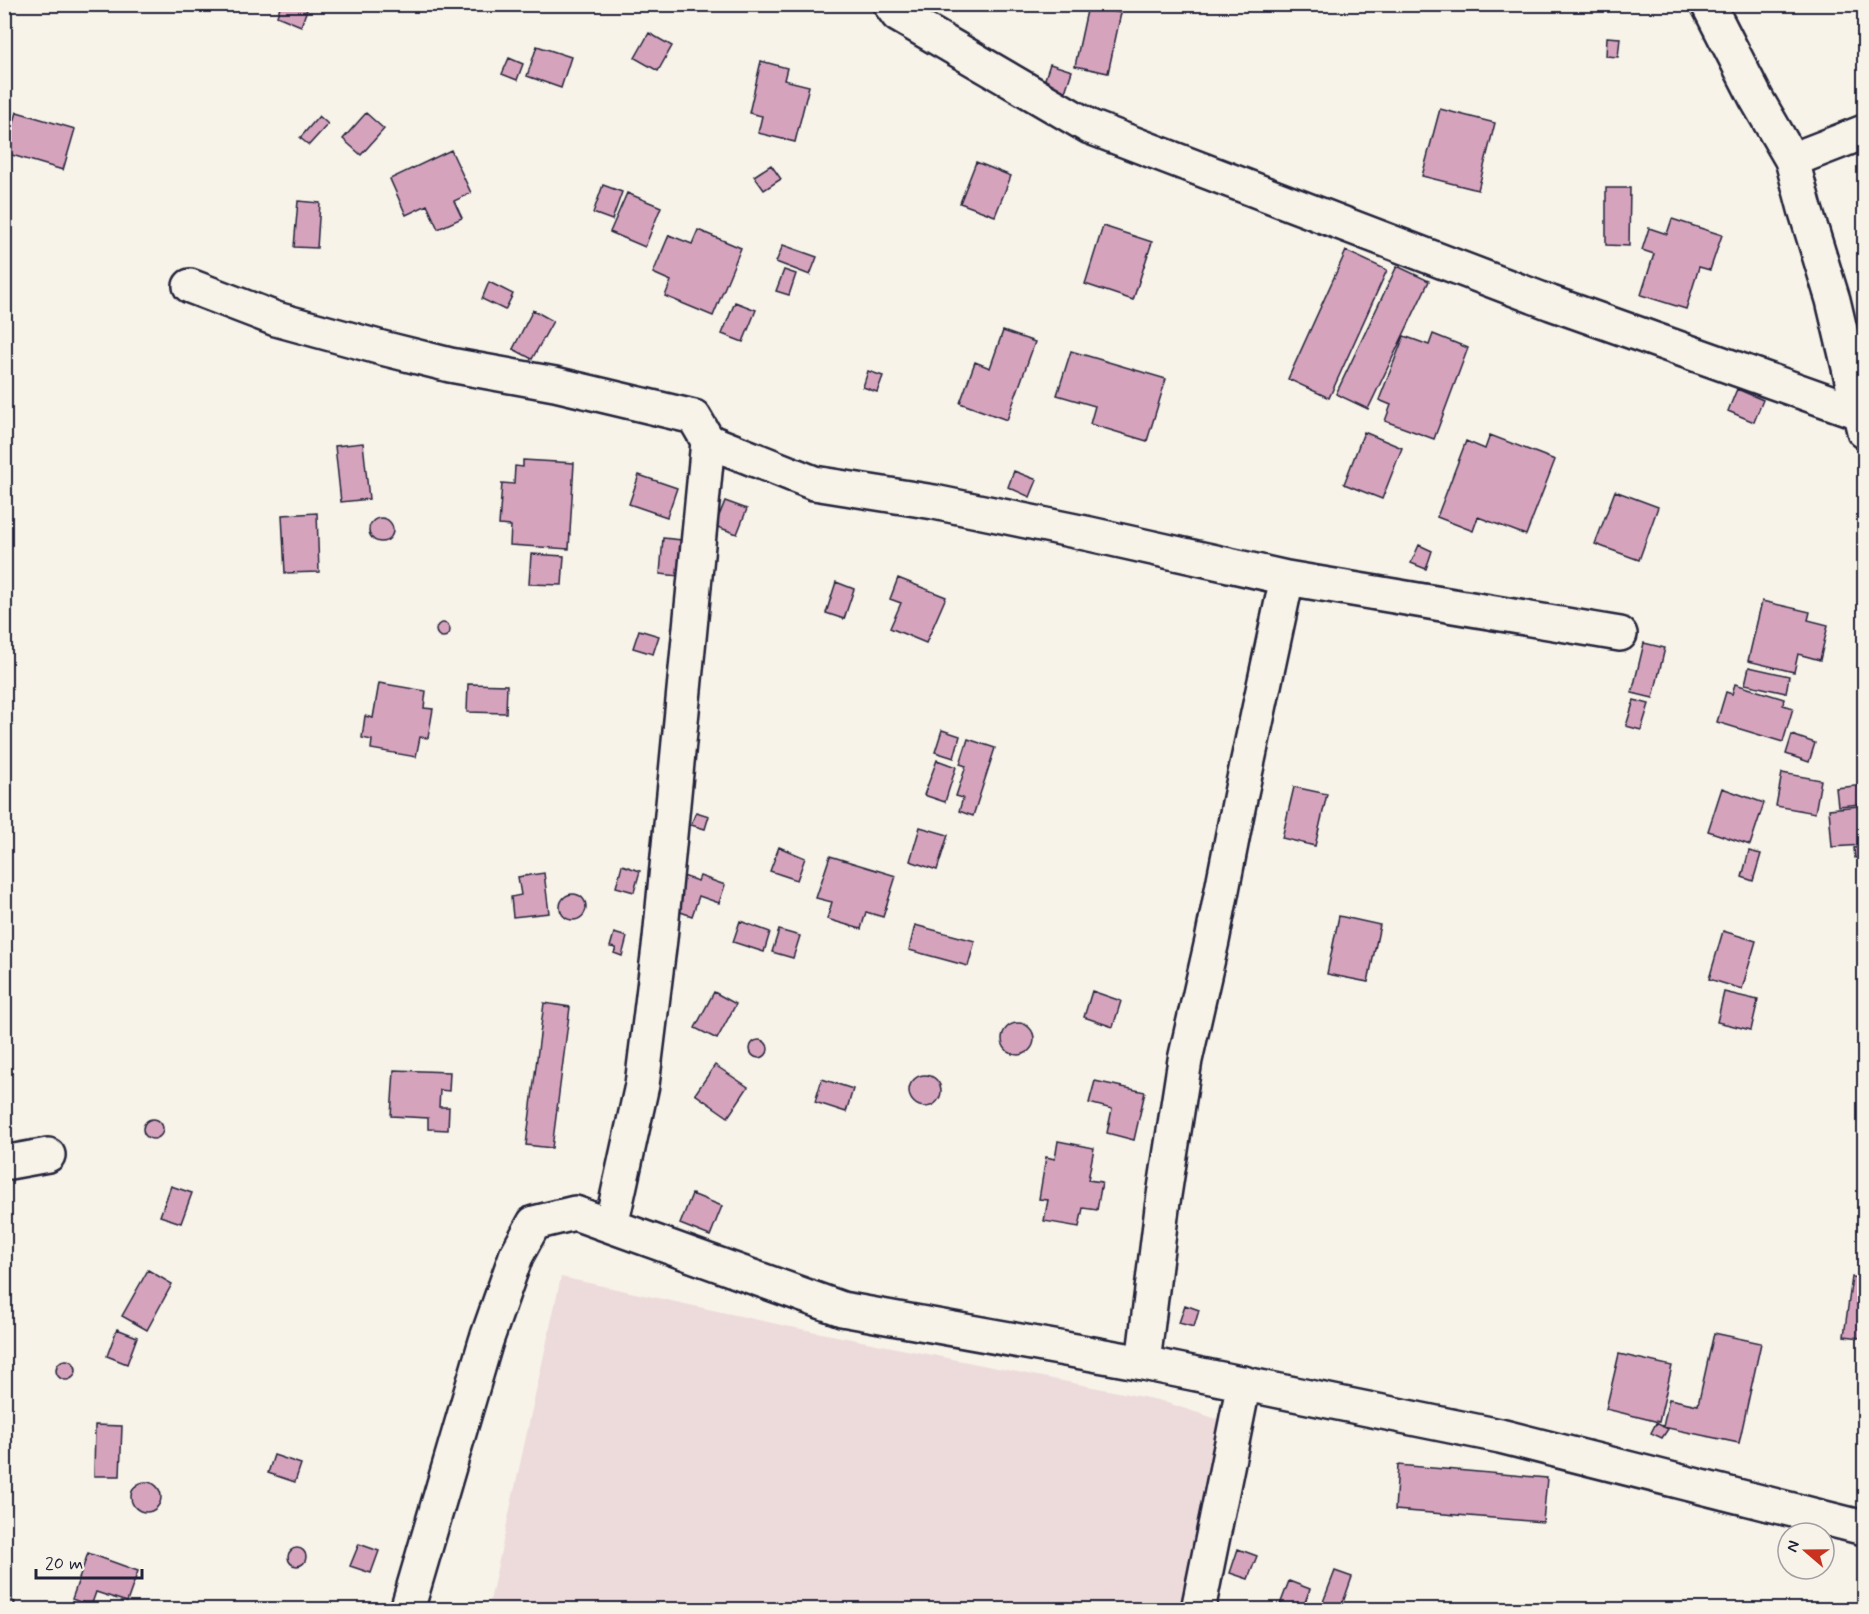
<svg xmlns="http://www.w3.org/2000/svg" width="1869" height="1614" viewBox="0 0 1869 1614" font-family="Mynerve,sans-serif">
<rect width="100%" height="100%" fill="#f7f3e8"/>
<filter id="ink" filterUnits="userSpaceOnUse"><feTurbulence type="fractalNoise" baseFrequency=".0167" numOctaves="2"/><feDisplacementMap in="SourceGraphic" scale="12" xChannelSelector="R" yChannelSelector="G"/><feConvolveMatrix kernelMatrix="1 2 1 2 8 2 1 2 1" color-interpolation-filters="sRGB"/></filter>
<g filter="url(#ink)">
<!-- built -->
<path fill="#eddbdb" d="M561,1277l225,49 372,74 62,20 -32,189 -700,1z"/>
<!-- building -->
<path fill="#d6a3bd" stroke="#22223b" stroke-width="1.5" d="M281,4h28l-8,22 -24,-10z
M1088,6l33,7 -13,60 -33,-7z
M649,33l23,13 -14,25 -23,-13z
M1607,37l13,1 -2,19 -12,-1z
M537,46l34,11 -10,31 -34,-12z
M509,58l14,6 -6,16 -15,-6z
M761,61l26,7 -3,12 25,6 -14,56 -37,-9 4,-17 -13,-3z
M1050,64l22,7 -7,21 -22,-7z
M1440,109l55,14 -17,67 -56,-14z
M17,112l58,17 -12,41 -58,-17z
M366,113l18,16 -23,26 -18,-16z
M319,116l9,8 -19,21 -9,-7z
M451,150l20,43 -17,8 8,17 -24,11 -11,-24 -21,10 -16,-36z
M976,162l35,14 -16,40 -35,-13z
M771,165l10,14 -17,11 -10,-14z
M603,185l19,7 -10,28 -19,-7z
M1606,188h24l-1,58 -23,-1z
M627,193l34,14 -16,40 -35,-15z
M298,201l22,2 -3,45 -23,-1z
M1672,219l50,16 -12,35 -11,-3 -13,42 -45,-14 13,-41 -12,-4 7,-22 18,6z
M1103,226l49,16 -19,58 -48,-16z
M698,230l43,18 -28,68 -48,-20 6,-15 -18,-8 16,-38 23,9z
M783,245l34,12 -7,18 -34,-13z
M1346,251l41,19 -58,128 -41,-19z
M1397,266l32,15 -61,128 -32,-15z
M784,270l12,4 -7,21 -13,-4z
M489,282l24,12 -8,16 -23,-11z
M735,302l21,8 -13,32 -21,-8z
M533,310l20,11 -21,38 -19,-10z
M1003,331l32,11 -28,78 -47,-17 15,-41 15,6z
M1433,334l35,14 -34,91 -49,-18 6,-16 -12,-5 25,-64 25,9z
M1071,351l95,28 -19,62 -57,-17 5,-18 -38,-11z
M868,371l15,5 -6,16 -14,-5z
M1737,389l26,11 -9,22 -26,-11z
M1364,432l38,16 -20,51 -38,-15z
M1490,435l65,25 -29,75 -48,-18 -5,14 -36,-14 29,-76 19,8z
M363,443l6,56 -28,3 -6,-56z
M523,460l51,3 -5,86 -59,-4 1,-19 -12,-1 3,-42 12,1 1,-18 8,1z
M1014,471l23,9 -7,17 -22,-10z
M639,475l38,13 -10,29 -38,-13z
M1615,491l43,16 -19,53 -44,-16z
M725,501l22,8 -10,25 -22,-8z
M317,513l2,59 -34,1 -3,-58z
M369 530a12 12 0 1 1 24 0a12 12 0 1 1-24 0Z
M663,538l19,2 -3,36 -19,-2z
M1419,545l13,6 -6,18 -15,-6z
M531,554l33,2 -2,29 -33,-1z
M898,578l48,19 -20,46 -36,-15 11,-25 -11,-4z
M836,582l18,7 -10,30 -18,-6z
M1762,601l48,11 -2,8 20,5 -8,35 -22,-6 -4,18 -46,-11z
M436 630a7 7 0 1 1 14 0a7 7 0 1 1-14 0Z
M639,630l20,6 -6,18 -20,-6z
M1644,643l21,5 -12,50 -21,-5z
M1749,667l40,9 -3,17 -41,-9z
M379,683l47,8 -2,17 9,1 -5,29 -8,-1 -4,20 -45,-8 1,-9 -10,-2 3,-22 8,2z
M468,684l39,1 -1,28 -39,-1z
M1735,684l49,15 -1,6 10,3 -10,34 -66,-20 9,-30 6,2z
M1634,700l15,4 -8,26 -15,-4z
M942,730l18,6 -6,22 -19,-6z
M1792,735l23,8 -6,19 -23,-8z
M968,739l27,9 -22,68 -14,-5 4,-13 -7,-2 10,-30 -6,-2z
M937,760l19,7 -11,35 -21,-7z
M1782,773l39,7 -6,33 -39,-7z
M1864,785v60l-3,-41 -23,2 -2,-18z
M1294,787l33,7 -12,52 -33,-8z
M1722,788l42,15 -14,42 -42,-14z
M1859,806l4,39 -31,2 -3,-38z
M696,812l13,4 -4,13 -14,-4z
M920,827l28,8 -11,35 -27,-9z
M779,847l26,11 -8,22 -27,-9z
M1864,847v10l-9,1 -1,-10z
M1749,851l12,3 -8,27 -11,-4z
M830,856l66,20 -13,41 -17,-5 -5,17 -34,-10 5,-17 -16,-4z
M622,865l18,6 -6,21 -18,-5z
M544,873l5,40 -36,4 -2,-20 10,-2 -3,-18z
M680,875l18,6 2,-5 25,9 -6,18 -20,-7 -7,20 -23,-8z
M560 907a13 13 0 1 1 26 0a13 13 0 1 1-26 0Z
M1339,916l41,9 -12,57 -41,-8z
M740,921l30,11 -6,20 -31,-10z
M915,925l60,16 -7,25 -59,-16z
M779,930l21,6 -7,22 -21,-6z
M1723,931l33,10 -14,48 -33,-10z
M614,933l13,4 -5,19 -8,-3 2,-5 -6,-1z
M1092,991l29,10 -8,26 -29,-10z
M714,992l22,12 -19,35 -22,-11z
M1724,992l34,8 -7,30 -34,-8z
M544,1003l26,4 -18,141 -26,-3z
M1002 1039a16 16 0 1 1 32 0a16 16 0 1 1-32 0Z
M750 1049a9 9 0 1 1 18 0a9 9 0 1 1-18 0Z
M715,1065l33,22 -20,30 -33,-23z
M394,1070l56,2 -1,19 -9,-1 -1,17h10l-1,23 -20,-1v-11l-37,-2z
M909 1091a16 16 0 1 1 32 0a16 16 0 1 1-32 0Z
M822,1079l31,10 -7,23 -31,-10z
M1095,1081l50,11 -11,48 -27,-7 5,-24 -23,-6z
M143 1129a10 10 0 1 1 20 0a10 10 0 1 1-20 0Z
M1058,1141l36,7 -6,32 14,2 -5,28 -14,-2 -4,19 -35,-6 4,-21 -9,-1 7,-42 9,2z
M171,1186l21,7 -11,30 -21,-7z
M692,1194l30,12 -12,30 -30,-12z
M1862,1216l2,1v20l-5,-1z
M148,1270l24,14 -25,46 -25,-14z
M1852,1277l12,2v30l-3,29 -17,-2z
M1185,1305l14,5 -5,17 -15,-4z
M117,1329l20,8 -10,27 -20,-8z
M1714,1333l47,10 -22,100 -76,-16 6,-28 29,6z
M1619,1354l53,12 -13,56 -53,-13z
M56 1370a10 10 0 1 1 20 0a10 10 0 1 1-20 0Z
M1656,1423l12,6 -6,9 -11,-5z
M95,1425l27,1 -2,50h-26z
M274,1455l27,9 -6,18 -27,-9z
M1398,1465l149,13 -4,44 -148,-12z
M131 1497a15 15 0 1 1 30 0a15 15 0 1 1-30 0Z
M359,1544l20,7 -8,22 -21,-7z
M288 1557a9 9 0 1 1 18 0a9 9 0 1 1-18 0Z
M1238,1549l19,7 -9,23 -18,-6z
M88,1553l50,18 -11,31 -31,-10 -5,14 -19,-7z
M1335,1571l17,6 -11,31 -18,-6z
M1289,1581l21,8 -8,21h-24z
M4,1599l11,3 -2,8h-9z
M1353,1605l15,1v4h-15z"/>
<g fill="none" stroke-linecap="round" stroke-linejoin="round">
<!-- minor casing -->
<g stroke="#22223b" stroke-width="38">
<path id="minor" d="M890,4l8,11 192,112 461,176 310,110
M1792,160l72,-28
M190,286l86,33 106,29 68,17 105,19 139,33 14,24 106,42 120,19 156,32 197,44 -46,215 -29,148 -27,119 -23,148 -19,155 357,73 364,92
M1287,578l333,56
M4,1163l44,-8
M611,1226l31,-141 18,-146 48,-498
M407,1610l79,-269 30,-85 18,-33 41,-10 267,96 301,54
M1198,1610l46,-227"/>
</g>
<!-- tertiary casing -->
<g stroke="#22223b" stroke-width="38">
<path id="tertiary" d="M1708,4l48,94 36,62 13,49 28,91 31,131"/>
</g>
<!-- minor -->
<use href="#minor" stroke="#f7f3e8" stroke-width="33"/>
<!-- tertiary -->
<use href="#tertiary" stroke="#f7f3e8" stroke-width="33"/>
</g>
</g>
<!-- margin -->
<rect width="1869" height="1614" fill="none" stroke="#f7f3e8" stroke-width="24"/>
<rect x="12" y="12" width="1845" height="1590" fill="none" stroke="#22223b" stroke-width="2" filter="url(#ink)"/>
<!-- north arrow -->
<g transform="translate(1806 1551) rotate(290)"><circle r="28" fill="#f7f3e8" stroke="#a29fa3" stroke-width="1.5"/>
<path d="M0-4.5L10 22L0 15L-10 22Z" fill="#c8321e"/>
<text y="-9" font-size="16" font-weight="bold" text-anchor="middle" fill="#22223b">N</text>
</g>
<!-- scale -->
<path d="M36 1569v9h106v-9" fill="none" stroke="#22223b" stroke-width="3"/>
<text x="45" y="1569" font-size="18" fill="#22223b" stroke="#f7f3e8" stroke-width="4.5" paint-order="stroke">20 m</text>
</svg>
